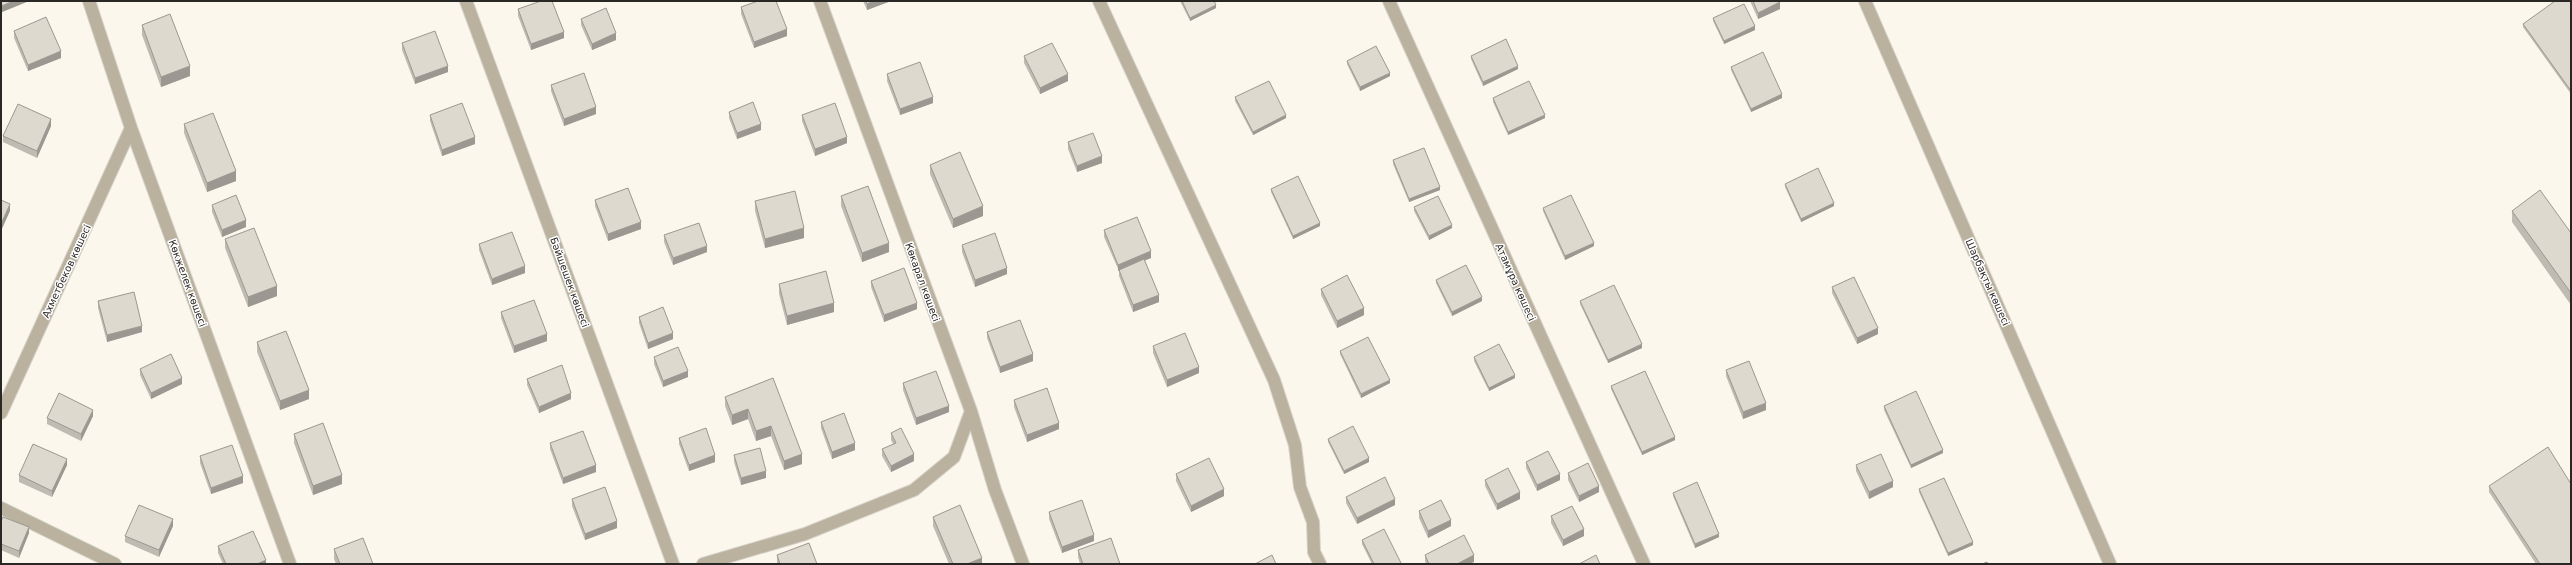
<svg xmlns="http://www.w3.org/2000/svg" width="2572" height="565" viewBox="0 0 2572 565" font-family="'DejaVu Sans',sans-serif">
<rect width="100%" height="100%" fill="#fbf7ed"/>
<g fill="none" stroke-linecap="round" stroke-linejoin="round">
<!-- minor casing -->
<g stroke="#d5d2c9" stroke-width="14">
<path id="minor" d="M89,1l42,127 159,436
M466,1l207,563
M820,1l151,410 24,79 28,74
M1099,1l175,379 21,65 5,42 13,35 1,30 6,12
M1389,1l255,563
M1,413l130,-285
M1,508l114,56
M703,564l102,-30 109,-44 40,-33 17,-46"/>
</g>
<!-- tertiary casing -->
<g stroke="#d5d2c9" stroke-width="14">
<path id="tertiary" d="M1865,1l245,563"/>
</g>
<!-- minor -->
<use href="#minor" stroke="#bab19f" stroke-width="12"/>
<!-- tertiary -->
<use href="#tertiary" stroke="#bab19f" stroke-width="12"/>
</g>
<!-- wall -->
<path fill="#bfbbb2" d="M1,1h28l-27,11 -1,-3z
M863,1h28l-24,9z
M1180,1h34l2,7 -26,13z
M1750,1h29l1,8 -22,10z
M2571,1v93l-48,-67v-3z
M741,7l46,29 -33,12 -13,-34z
M518,9l46,29 -33,12 -13,-34z
M1713,18l42,12 -31,14 -11,-23z
M581,19l35,21 -24,10 -11,-25z
M142,25l48,51 -29,11 -19,-52z
M14,31l47,27 -33,13 -14,-33z
M402,43l46,29 -33,12 -13,-34z
M1024,56l44,25 -28,13 -16,-31z
M1471,56l47,13 -35,17 -12,-27z
M1347,61l43,15 -30,15 -13,-27z
M1731,67l51,31 -31,14 -20,-42z
M887,74l46,29 -33,12 -13,-34z
M551,85l45,29 -32,12 -13,-35z
M1235,97l51,21 -33,17 -18,-34z
M1493,98l52,20 -37,17 -15,-33z
M729,112l32,18 -24,9 -8,-21z
M430,115l45,29 -33,12 -12,-35z
M802,115l45,28 -32,13 -13,-35z
M184,124l52,57 -29,11 -23,-59z
M51,126l-14,32 -34,-16v-6z
M1068,142l34,21 -25,9 -9,-23z
M1393,160l47,30 -31,12 -16,-38z
M930,165l53,51 -30,12 -23,-54z
M1785,184l49,22 -33,16 -16,-35z
M1271,189l49,37 -27,13 -22,-47z
M841,196l48,56 -27,10 -21,-56z
M595,200l46,29 -33,12 -13,-35z
M755,201l49,37 -39,10 -10,-37z
M212,205l34,22 -24,10 -10,-25z
M1414,207l38,21 -23,12 -15,-29z
M1543,208l51,38 -29,14 -22,-49z
M2512,211l59,22v72l-59,-83z
M1104,230l47,28 -6,2 14,42 -26,10 -14,-36v-5l-15,-34z
M664,235l43,17 -34,13 -9,-23z
M225,239l52,57 -29,11 -23,-59z
M479,244l46,29 -33,12 -13,-35z
M962,245l45,29 -32,13 -13,-35z
M1436,280l46,21 -30,15 -16,-33z
M871,281l46,28 -33,13 -13,-35z
M779,284l55,28 -47,13 -8,-31z
M1832,287l46,47 -21,10 -25,-51z
M1321,289l43,26 -27,13 -16,-33z
M98,301l44,31 -35,10 -9,-34z
M1580,301l62,47 -34,15 -28,-59z
M501,312l46,29 -33,12 -13,-35z
M639,317l34,22 -25,10 -9,-26z
M987,332l46,29 -33,12 -13,-35z
M257,342l52,57 -29,11 -23,-58z
M1153,346l46,27 -32,14 -14,-34z
M1340,351l50,32 -29,15 -21,-44z
M654,357l34,20 -25,10 -9,-23z
M1474,357l41,21 -26,13 -15,-30z
M140,369l42,15 -31,15 -11,-24z
M1726,370l40,40 -23,9 -17,-43z
M773,378l29,86 -18,6 -13,-34 -15,5 -8,-22 -16,6 -7,-19v-9z
M527,379l44,20 -32,14 -12,-28z
M903,383l46,29 -33,13 -13,-35z
M1611,386l64,54 -33,15 -31,-66z
M1014,400l45,29 -32,13 -13,-35z
M1884,406l59,47 -32,15 -27,-58z
M93,416l-12,25 -34,-17v-6z
M821,422l34,28 -23,9 -11,-31z
M891,433l23,28 -23,11 -9,-16v-7l11,-5 -2,-4z
M294,434l48,50 -29,11 -19,-52z
M679,438l36,24 -26,9 -10,-27z
M1328,439l41,23 -25,12 -16,-32z
M550,443l46,29 -33,12 -13,-35z
M734,455l32,23 -25,7 -7,-23z
M200,456l43,27 -32,11 -11,-31z
M1526,462l34,18 -23,11 -11,-23z
M67,465l-15,32 -33,-15v-7z
M1856,465l37,22 -24,12 -13,-28z
M1568,473l31,19 -20,10 -11,-22z
M1176,474l48,22 -33,16 -15,-31z
M1485,480l35,19 -23,11 -12,-24z
M2489,486l82,78h-35l-47,-72z
M1919,489l54,56 -25,11 -29,-64z
M1673,493l46,44 -24,11 -22,-52z
M1346,497l49,8 -38,19 -11,-21z
M572,499l45,29 -32,12 -13,-34z
M1419,511l32,15 -23,12 -9,-20z
M1049,512l45,29 -32,12 -13,-34z
M1551,516l33,20 -21,10 -12,-23z
M933,517l49,47h-33l-16,-38z
M1,521l28,12 -10,25 -18,-8z
M173,526l-14,31 -34,-15v-6z
M1362,540l39,24h-29l-10,-20z
M218,546l48,18h-43l-5,-11z
M334,549l39,15h-37l-2,-5z
M1078,550l42,14h-40l-2,-7z
M777,555l40,9h-40z
M1425,555l49,7 -5,2h-43l-1,-3z"/>
<!-- shaded-wall -->
<path fill="#9b9891" d="M13,1h16l-27,11v-6z
M874,1h17l-24,9v-6z
M1780,2v7l-22,10v-6z
M1216,5v3l-26,13v-3z
M1755,26v4l-31,14v-3z
M787,29v7l-33,12v-6z
M564,32v6l-33,12v-6z
M616,33v7l-24,10v-6z
M61,51v7l-33,13v-6z
M190,66v10l-29,11v-10z
M448,66v6l-33,12v-6z
M1518,66v3l-35,17v-4z
M1390,73v3l-30,15v-4z
M1068,74v7l-28,13v-6z
M1782,94v4l-31,14v-3z
M933,97v6l-33,12v-6z
M596,107v7l-32,12v-7z
M1286,115v3l-33,17v-3z
M1545,115v3l-37,17v-3z
M51,119v7l-14,32v-7z
M761,124v6l-24,9v-6z
M475,137v7l-33,12v-6z
M847,137v6l-32,13v-7z
M1102,156v7l-25,9v-6z
M236,171v10l-29,11v-9z
M1440,187v3l-31,12v-3z
M1834,203v3l-33,16v-3z
M10,204v7l-9,20v-7z
M983,206v10l-30,12v-9z
M246,220v7l-24,10v-7z
M641,222v7l-33,12v-7z
M1320,223v3l-27,13v-3z
M1452,225v3l-23,12v-4z
M804,228v10l-39,10v-9z
M889,243v9l-27,10v-9z
M1594,243v3l-29,14v-4z
M707,246v6l-34,13v-7z
M1151,251v7l-33,13v-6z
M525,266v7l-33,12v-6z
M1007,268v6l-32,13v-7z
M277,286v10l-29,11v-10z
M1159,295v7l-26,10v-7z
M1482,297v4l-30,15v-4z
M834,303v9l-47,13v-9z
M917,303v6l-33,13v-7z
M1364,308v7l-27,13v-7z
M142,326v6l-35,10v-7z
M1878,328v6l-21,10v-6z
M673,333v6l-25,10v-6z
M547,334v7l-33,12v-7z
M1642,344v4l-34,15v-3z
M1033,354v7l-33,12v-6z
M1199,367v6l-32,14v-7z
M688,371v6l-25,10v-6z
M1515,375v3l-26,13v-3z
M182,378v6l-31,15v-6z
M1390,380v3l-29,15v-4z
M309,390v9l-29,11v-9z
M571,393v6l-32,14v-6z
M1766,403v7l-23,9v-7z
M949,406v6l-33,13v-7z
M748,409v10l-16,6v-10z
M93,410v6l-12,25v-7z
M1059,423v6l-32,13v-7z
M771,426v10l-15,5v-10z
M1675,437v3l-33,15v-3z
M855,443v7l-23,9v-7z
M1943,450v3l-32,15v-3z
M802,454v10l-18,6v-9z
M914,454v7l-23,11v-6z
M715,455v7l-26,9v-6z
M1369,458v4l-25,12v-3z
M67,459v6l-15,32v-6z
M596,465v7l-33,12v-6z
M766,471v7l-25,7v-7z
M1560,474v6l-23,11v-6z
M342,475v9l-29,11v-9z
M243,476v7l-32,11v-6z
M1893,481v6l-24,12v-7z
M1599,486v6l-20,10v-6z
M1224,489v7l-33,16v-6z
M1520,492v7l-23,11v-6z
M1395,499v6l-38,19v-6z
M173,519v7l-14,31v-7z
M1451,520v6l-23,12v-7z
M617,521v7l-32,12v-6z
M29,527v6l-10,25v-7z
M1584,529v7l-21,10v-6z
M1719,534v3l-24,11v-4z
M1094,535v6l-32,12v-6z
M1973,542v3l-25,11v-3z
M1474,555v7l-5,2h-12z
M982,558v6h-15z
M266,560v4h-9z"/>
<!-- building -->
<path fill="#ded9cf" stroke="#9b9891" d="M1,1h12l-11,5z
M541,1h11l12,31 -33,12 -13,-35z
M758,1h18l11,28 -33,13 -13,-35z
M866,1h8l-7,3z
M1182,1h32l2,4 -26,13z
M1753,1h26l1,1 -22,11z
M2555,1h16v90l-48,-67z
M1744,4l11,22 -31,15 -11,-23z
M606,8l10,25 -24,11 -11,-25z
M170,14l20,52 -29,11 -19,-52z
M46,17l15,34 -33,14 -14,-34z
M435,31l13,35 -33,12 -13,-35z
M1506,39l12,27 -35,16 -12,-26z
M1052,43l16,31 -28,14 -16,-32z
M1376,46l14,27 -30,14 -13,-26z
M1763,52l19,42 -31,15 -20,-42z
M920,62l13,35 -33,12 -13,-35z
M584,73l12,34 -32,12 -13,-34z
M1269,81l17,34 -33,17 -18,-35z
M1529,81l16,34 -37,17 -15,-34z
M753,102l8,22 -24,9 -8,-21z
M462,103l13,34 -33,13 -12,-35z
M835,103l12,34 -32,12 -13,-34z
M18,104l33,15 -14,32 -34,-15z
M213,113l23,58 -29,12 -23,-59z
M1093,133l9,23 -25,10 -9,-24z
M1424,148l16,39 -31,12 -16,-39z
M960,152l23,54 -30,13 -23,-54z
M1818,168l16,35 -33,16 -16,-35z
M1298,176l22,47 -27,13 -22,-47z
M868,186l21,57 -27,10 -21,-57z
M628,188l13,34 -33,12 -13,-34z
M2540,190l31,43v60l-59,-82z
M795,191l9,37 -39,11 -10,-38z
M236,195l10,25 -24,10 -10,-25z
M1571,195l23,48 -29,13 -22,-48z
M1438,196l14,29 -23,11 -15,-29z
M1,200l9,4 -9,20z
M1137,217l14,34 -33,14 -14,-35z
M699,223l8,23 -34,12 -9,-23z
M254,228l23,58 -29,11 -23,-58z
M512,232l13,34 -33,13 -13,-35z
M995,233l12,35 -32,12 -13,-35z
M1144,259l15,36 -26,10 -14,-35z
M1466,265l16,32 -30,15 -16,-32z
M904,268l13,35 -33,12 -13,-34z
M826,271l8,32 -47,13 -8,-32z
M1347,275l17,33 -27,13 -16,-32z
M1854,277l24,51 -21,10 -25,-51z
M1614,285l28,59 -34,16 -28,-59z
M134,292l8,34 -35,9 -9,-34z
M534,300l13,34 -33,12 -13,-34z
M663,307l10,26 -25,10 -9,-26z
M1020,320l13,34 -33,13 -13,-35z
M286,331l23,59 -29,11 -23,-59z
M1185,333l14,34 -32,13 -14,-34z
M1368,337l22,43 -29,14 -21,-43z
M1499,344l16,31 -26,13 -15,-31z
M678,347l10,24 -25,10 -9,-24z
M171,354l11,24 -31,15 -11,-24z
M1749,361l17,42 -23,9 -17,-42z
M562,365l9,28 -32,14 -12,-28z
M936,371l13,35 -33,12 -13,-35z
M1645,371l30,66 -33,15 -31,-66z
M773,378l29,76 -18,7 -13,-35 -15,5 -8,-22 -16,6 -7,-18z
M1047,388l12,35 -32,12 -13,-35z
M1916,391l27,59 -32,15 -27,-59z
M59,393l34,17 -12,24 -34,-16z
M844,413l11,30 -23,9 -11,-30z
M323,423l19,52 -29,11 -19,-52z
M1353,426l16,32 -25,13 -16,-32z
M706,428l9,27 -26,10 -10,-27z
M901,428l13,26 -23,12 -9,-17 14,-6 -5,-10z
M583,431l13,34 -33,13 -13,-35z
M33,444l34,15 -15,32 -33,-16z
M232,445l11,31 -32,12 -11,-32z
M2548,447l23,37v80h-31l-51,-78z
M760,448l6,23 -25,7 -7,-23z
M1548,451l12,23 -23,11 -11,-23z
M1881,454l12,27 -24,11 -13,-27z
M1209,458l15,31 -33,17 -15,-32z
M1588,463l11,23 -20,10 -11,-23z
M1508,468l12,24 -23,12 -12,-24z
M1385,477l10,22 -38,19 -11,-21z
M1944,478l29,64 -25,11 -29,-64z
M1697,482l22,52 -24,10 -22,-51z
M605,487l12,34 -32,13 -13,-35z
M1082,500l12,35 -32,12 -13,-35z
M1441,500l10,20 -23,11 -9,-20z
M139,505l34,14 -14,31 -34,-14z
M960,505l22,53 -15,6h-14l-20,-47z
M1572,506l12,23 -21,11 -12,-24z
M3,517l26,10 -10,24 -18,-7v-23z
M1384,529l17,34 -2,1h-25l-12,-24z
M253,531l13,29 -9,4h-31l-8,-18z
M1464,535l10,20 -17,9h-28l-4,-9z
M363,538l10,26h-33l-6,-15z
M1111,538l9,26h-37l-5,-14z
M809,543l8,21h-37l-3,-9z
M1272,555l4,9h-21z
M1596,555l4,9h-21z
M1987,562l1,2h-6z"/>
<g text-anchor="middle" stroke-width="3" stroke-linejoin="round" paint-order="stroke">
<!-- street labels -->
<g font-size="10" fill="#2a2824" stroke="#fff">
<text transform="translate(66 271) rotate(-65)" y="4">Ахметбеков көшесі</text>
<text transform="translate(570 282) rotate(70)" y="4">Бәйшешек көшесі</text>
<text transform="translate(923 282) rotate(70)" y="4">Көкарал көшесі</text>
<text transform="translate(1516 282) rotate(66)" y="4">Атамұра көшесі</text>
<text transform="translate(1988 282) rotate(66)" y="4">Шарбақты көшесі</text>
<text transform="translate(188 283) rotate(70)" y="4">Көкжелек көшесі</text>
</g>
</g>
<!-- border -->
<rect width="2572" height="565" fill="none" stroke="#2a2824" stroke-width="4"/>
</svg>
